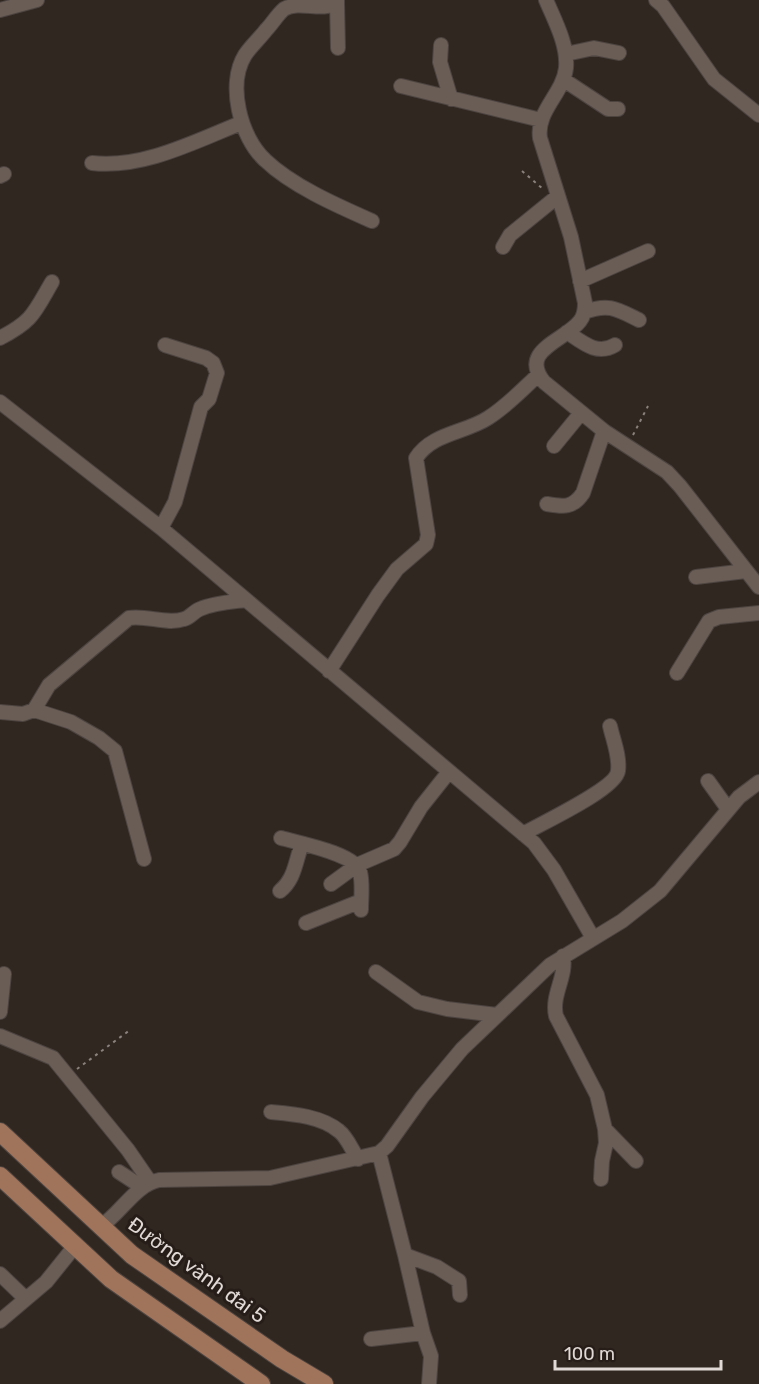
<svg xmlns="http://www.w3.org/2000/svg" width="759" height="1384" viewBox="0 0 759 1384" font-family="Rubik,sans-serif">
<rect width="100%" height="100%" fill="#312721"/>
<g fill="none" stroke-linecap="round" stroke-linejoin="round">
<!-- minor casing -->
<g stroke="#4d4440" stroke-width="16">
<path id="minor" d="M337,0v3c-16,9 -37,-3 -53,6 -7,6 -12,15 -18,21 -6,8 -15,16 -21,25 -18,29 -5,82 20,105 27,26 73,46 107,61
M546,0c9,21 22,45 20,68 -3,26 -30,43 -26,70l31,99 14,66c0,7 -1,13 -5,18 -15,20 -62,29 -36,61l60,49 63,41 13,14 79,101
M656,0l7,6 51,73 45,36
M337,3l1,45
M0,10l37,-10
M441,45l-1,17 11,37
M566,54l28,-6 25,5
M564,80l44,29h10
M401,86l140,34
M92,163c50,6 102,-21 149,-40
M0,176l4,-2
M503,247l7,-12 48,-39
M580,281l68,-30
M584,312c25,-9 33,-3 55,8
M567,332c15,10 30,24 48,13
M0,338c33,-17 34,-25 52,-56
M0,402l161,126 373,315 20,27 39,68
M554,446l27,-33
M547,504c17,3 26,4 36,-11l21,-62
M161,528l14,-26 26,-95 8,-8 8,-26 -4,-10 -7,-5 -41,-13
M696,577l50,-6
M329,671l49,-76 19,-26 29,-25 2,-9 -12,-77c16,-25 49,-25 72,-40 19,-12 34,-28 50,-43
M677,673l32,-52 10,-4 40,-4
M34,710l37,12 28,16 16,13 29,108
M0,712l23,2 11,-4 15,-25 80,-67c18,-3 38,7 55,1 6,-1 10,-8 16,-10 14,-6 30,-7 46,-9
M708,781l20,28
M523,834c17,-10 93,-45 95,-63 2,-15 -5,-31 -8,-45
M281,838c18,5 75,16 79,34 3,12 1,26 1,38
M331,884l26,-19 37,-16 6,-7 21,-35 27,-34
M280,891c15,-12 15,-29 22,-47
M306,923l55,-22
M563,956c4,21 -12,39 -7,60l41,79 8,34 1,14 -4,18 -1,18
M376,972l42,30 29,7 50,6
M0,1012l4,-38
M0,1036l53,22 75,92 22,32
M271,1112c22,2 50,4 68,19 8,6 13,19 19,28
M605,1129l31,32
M379,1153l26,102 18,78 8,23 -2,28
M119,1172l23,15
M101,1226c20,-13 34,-41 58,-46l111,-2 109,-25 8,-7 35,-49 40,-48 88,-84 72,-44 38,-30 79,-94 20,-15
M405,1255l32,12 22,14 1,14
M0,1274l26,25
M0,1321l46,-39 29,-36
M371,1339l52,-6"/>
</g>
<!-- major casing -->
<g stroke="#4d4440" stroke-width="20">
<path id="major" d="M0,1132l132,123 150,104 42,25
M0,1176l111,103 150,105"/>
</g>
<!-- path -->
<path stroke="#8b827d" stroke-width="2" stroke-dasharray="3 4.5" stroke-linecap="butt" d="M522,171l21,18
M633,435l15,-29
M77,1069l53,-39"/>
<!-- minor -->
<use href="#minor" stroke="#695d56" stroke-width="14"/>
<!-- major -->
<use href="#major" stroke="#a0745b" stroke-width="18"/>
</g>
<g text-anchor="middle" stroke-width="6" stroke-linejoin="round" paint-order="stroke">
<!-- street labels -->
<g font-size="20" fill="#e0d9d5" stroke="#271d18">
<text transform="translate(197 1270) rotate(36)" y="7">Đường vành đai 5</text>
</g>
</g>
<!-- scale -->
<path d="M555 1360v9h166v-9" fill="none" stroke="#e0d9d5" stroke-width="3"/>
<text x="564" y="1360" font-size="18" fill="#e0d9d5" stroke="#271d18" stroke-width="4.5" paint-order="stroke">100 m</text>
</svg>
